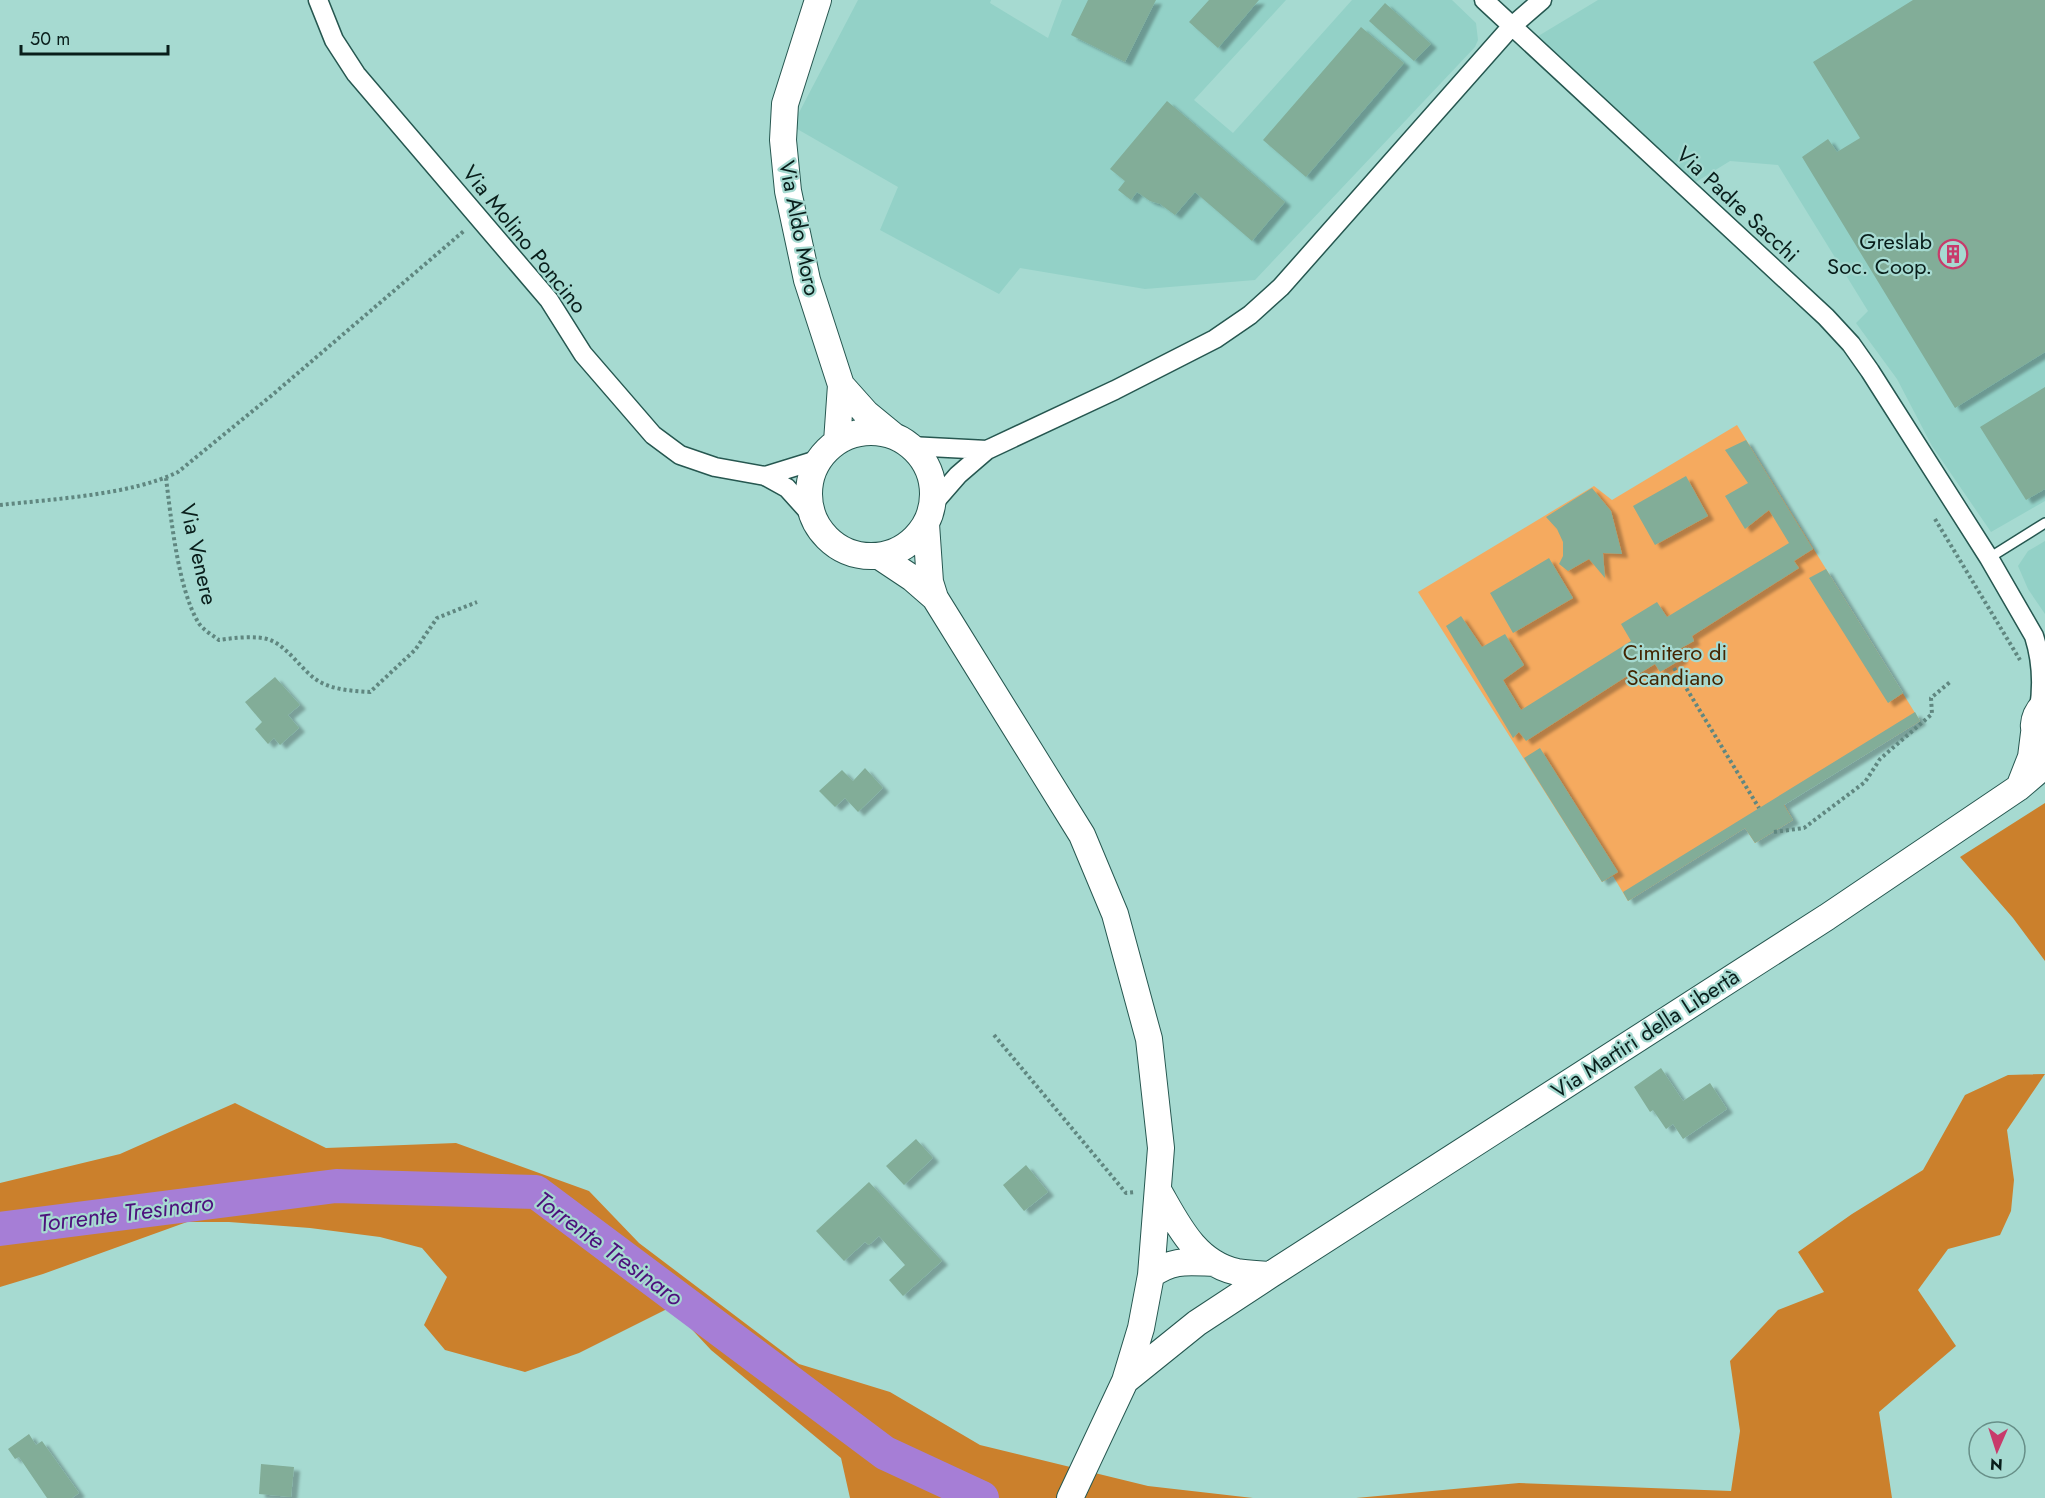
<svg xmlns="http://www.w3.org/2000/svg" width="2045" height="1498" viewBox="0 0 2045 1498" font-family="Jost,sans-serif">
<defs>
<filter id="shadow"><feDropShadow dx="6" dy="4" stdDeviation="1.5" flood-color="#0004"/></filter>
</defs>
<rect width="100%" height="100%" fill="#a6dad1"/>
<!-- built -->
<path fill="#93d1c7" d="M858,0h133l-1,3 58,35 14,-38h224l-92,100 39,33 119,-133h100l24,23 2,17 -3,7 -220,233 -110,9 -125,-21 -21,26 -119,-64 18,-43 -106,-61z
M1598,0h447v501l-54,31 -59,-86 -35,-67 -41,-56 12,-12 -90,-146 -48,-4 -34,21 -161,-144z
M2045,541v73l-17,-25 -10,-23 10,-15z"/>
<!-- green -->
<path fill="#f5aa5f" d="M1737,425l183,296 -136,83 9,16 -38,23 -10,-15 -117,73 -15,-25 -11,6 -184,-290 176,-106 18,14z"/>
<!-- forest -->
<path fill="#cb802c" d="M2045,803v158l-32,-43 -53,-61z
M2045,1074l-38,56 7,50 -3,31 -11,24 -52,14 -30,41 38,56 -77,66 13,86h-536l163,-15 212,8 9,-60 -10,-70 48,-51 46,-18 -26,-40 54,-38 71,-44 42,-75 43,-20z
M235,1103l91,45 130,-5 133,48 50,52 160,121 91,28 90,53 168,41 105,12h-403l-9,-40 -130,-108 -40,-43 -92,46 -54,19 -80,-22 -21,-25 23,-48 -25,-29 -42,-11 -70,-9 -81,-6h-42l-144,52 -43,13v-104l120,-29z"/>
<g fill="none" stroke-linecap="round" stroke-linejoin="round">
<!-- river -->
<path stroke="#a67ed6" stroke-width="34" d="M0,1229l336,-43 200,6 349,261 97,45"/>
</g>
<!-- building -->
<path fill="#82ad98" filter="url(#shadow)" d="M1088,0h68l-31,62 -54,-27z
M1209,0h50l-41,48 -29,-26z
M1913,0h132v352l-90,56 -153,-251 26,-18 9,13 23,-14 -47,-76z
M1385,3l46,41 -17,17 -45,-40z
M1361,27l43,36 -98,114 -43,-37z
M1167,101l118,101 -33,39 -57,-49 -20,23 -15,-11 -10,-3 -13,-9 -6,8 -13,-10 7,-9 -15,-12z
M2045,387v102l-19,11 -46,-73z
M1746,440l67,109 -19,12 5,7 -107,68 2,5 -18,10 6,8 -22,13 -5,-8 -18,11 -2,-4 -109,70 -7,-9 -6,6 -67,-112 15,-10 21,31 23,-13 19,31 -21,15 18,30 110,-69 -10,-17 36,-22 10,15 122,-74 -20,-33 -24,19 -20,-33 23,-13 -23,-33z
M1686,476l22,40 -53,29 -22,-39z
M1592,488l19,23 11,43 -19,-1 2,25 -16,-19 -21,12 -9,-7 4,-8v-14l-6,-13 -11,-12z
M1549,558l24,40 -60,35 -23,-40z
M1826,569l77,124 -15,10 -79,-125z
M275,677l25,28 -12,10 11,13 -19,17 -6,-7 -6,6 -13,-15 7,-7 -17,-20z
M1915,712l5,9 -136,84 9,15 -38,23 -10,-15 -117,73 -5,-9z
M1540,748l78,124 -16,10 -78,-124z
M865,768l18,20 -25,24 -13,-14 -10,9 -16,-16 23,-21 11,11z
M1661,1068l22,33 27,-18 17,26 -44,30 -10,-15 -7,5 -13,-19 -3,2 -16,-25z
M916,1139l17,19 -29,27 -18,-19z
M1026,1165l22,27 -24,19 -21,-26z
M869,1182l73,79 -39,35 -14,-16 16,-15 -26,-29 -10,9 -4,-3 -21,19 -28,-30z
M29,1434l7,11 6,-4 37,52 -7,5h-25l-28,-41 -4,2 -7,-10z
M261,1464l33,3 -3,30 -32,-3z"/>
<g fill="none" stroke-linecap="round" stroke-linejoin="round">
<!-- lane casing -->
<g stroke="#265750" stroke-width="12">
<path id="lane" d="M1989,558l56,-35"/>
</g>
<!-- street casing -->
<g stroke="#265750" stroke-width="21">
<path id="street" d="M318,0l16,40 22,34 193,226 34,54 70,81 27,20 35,12 50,9 22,12 28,31
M1484,0l342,317 25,27 19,27 119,187 45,78c8,25 9,47 5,73
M910,446l77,4
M765,476l55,-17
M932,505l26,-30 29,-25 128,-60 100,-51 35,-24 31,-28 230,-260 31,-27"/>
</g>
<!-- secondary casing -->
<g stroke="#265750" stroke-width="28">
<path id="secondary" d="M818,0l-33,104 -2,36 5,51 19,89 34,105 -4,57
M841,385l25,28 28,23
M809 494a62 62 0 1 1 124 0a62 62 0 1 1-124 0Z
M926,524l4,58 5,16 147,237 33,79 34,125 12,109 -10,127 -10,53 -16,53 -55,117
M879,556l33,22 23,20
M2043,747c-13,-14 -12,-30 2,-44
M2020,785l11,-28 3,-24
M1158,1190c19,33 37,73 79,82 11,2 22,2 33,3
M1151,1275c22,-16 37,-13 63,-12
M1125,1381l72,-58 73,-48 557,-358 191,-129 27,-23"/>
</g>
<!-- path -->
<path stroke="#608780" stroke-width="4" stroke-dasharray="3 3" stroke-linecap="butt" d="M166,478c5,40 12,110 32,144 4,7 14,13 21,18 13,-2 39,-5 51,0 20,8 32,32 50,42 15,8 33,9 50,10l45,-42 22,-32 40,-16
M0,505c53,-6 131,-10 178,-33l93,-76 194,-166
M1935,519l85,141
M1674,668l85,140
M1774,832l30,-4 61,-46 15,-23 52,-45 -1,-16 19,-16
M994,1035l132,158 10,-1"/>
<!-- lane -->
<use href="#lane" stroke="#fff" stroke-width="9"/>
<!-- street -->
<use href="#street" stroke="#fff" stroke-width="18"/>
<!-- secondary -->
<use href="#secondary" stroke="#fff" stroke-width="26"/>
</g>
<!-- icons -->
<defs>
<g id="building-ring" transform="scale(1.5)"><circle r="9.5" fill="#a6dad1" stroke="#c83b6b" stroke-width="1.5"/><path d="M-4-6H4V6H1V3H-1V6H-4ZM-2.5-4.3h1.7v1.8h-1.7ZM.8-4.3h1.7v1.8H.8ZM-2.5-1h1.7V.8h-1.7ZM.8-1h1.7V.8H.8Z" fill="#c83b6b"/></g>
</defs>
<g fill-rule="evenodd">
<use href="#building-ring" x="1953" y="254"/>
</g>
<g text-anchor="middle" stroke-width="4.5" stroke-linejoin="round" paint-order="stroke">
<!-- street labels -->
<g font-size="22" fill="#091e1b" stroke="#a6dad1">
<text transform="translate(1738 204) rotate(43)" y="8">Via Padre Sacchi</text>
<text transform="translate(800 228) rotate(79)" y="8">Via Aldo Moro</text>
<text transform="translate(525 239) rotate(51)" y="8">Via Molino Poncino</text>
<text transform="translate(199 554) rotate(77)" y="8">Via Venere</text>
<text transform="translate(1645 1033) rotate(-33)" y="8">Via Martiri della Libertà</text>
</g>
<!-- poi labels -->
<g font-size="22" fill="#091e1b" stroke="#a6dad1" text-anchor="end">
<text x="1932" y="249">Greslab<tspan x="1932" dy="25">Soc. Coop.</tspan></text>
</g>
<!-- park labels -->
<g font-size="22" fill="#432502" stroke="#a6dad1">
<text x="1675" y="660">Cimitero di<tspan x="1675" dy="25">Scandiano</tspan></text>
</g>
<!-- water labels -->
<g font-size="24" font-style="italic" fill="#4d117c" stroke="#a6dad1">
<text transform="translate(126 1213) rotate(-7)" y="8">Torrente Tresinaro</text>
<text transform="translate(609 1249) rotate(36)" y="8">Torrente Tresinaro</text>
</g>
</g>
<!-- north arrow -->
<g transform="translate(1997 1450) rotate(183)"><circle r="28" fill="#a6dad1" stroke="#678f88" stroke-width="1.5"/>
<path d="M0-4.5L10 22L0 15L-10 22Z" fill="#c83b6b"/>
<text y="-9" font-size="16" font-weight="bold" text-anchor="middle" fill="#091e1b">N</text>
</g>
<!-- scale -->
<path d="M21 45v9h147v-9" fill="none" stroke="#091e1b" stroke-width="3"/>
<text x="30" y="45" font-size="18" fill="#091e1b" stroke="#a6dad1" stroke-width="4.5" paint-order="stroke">50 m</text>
</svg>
